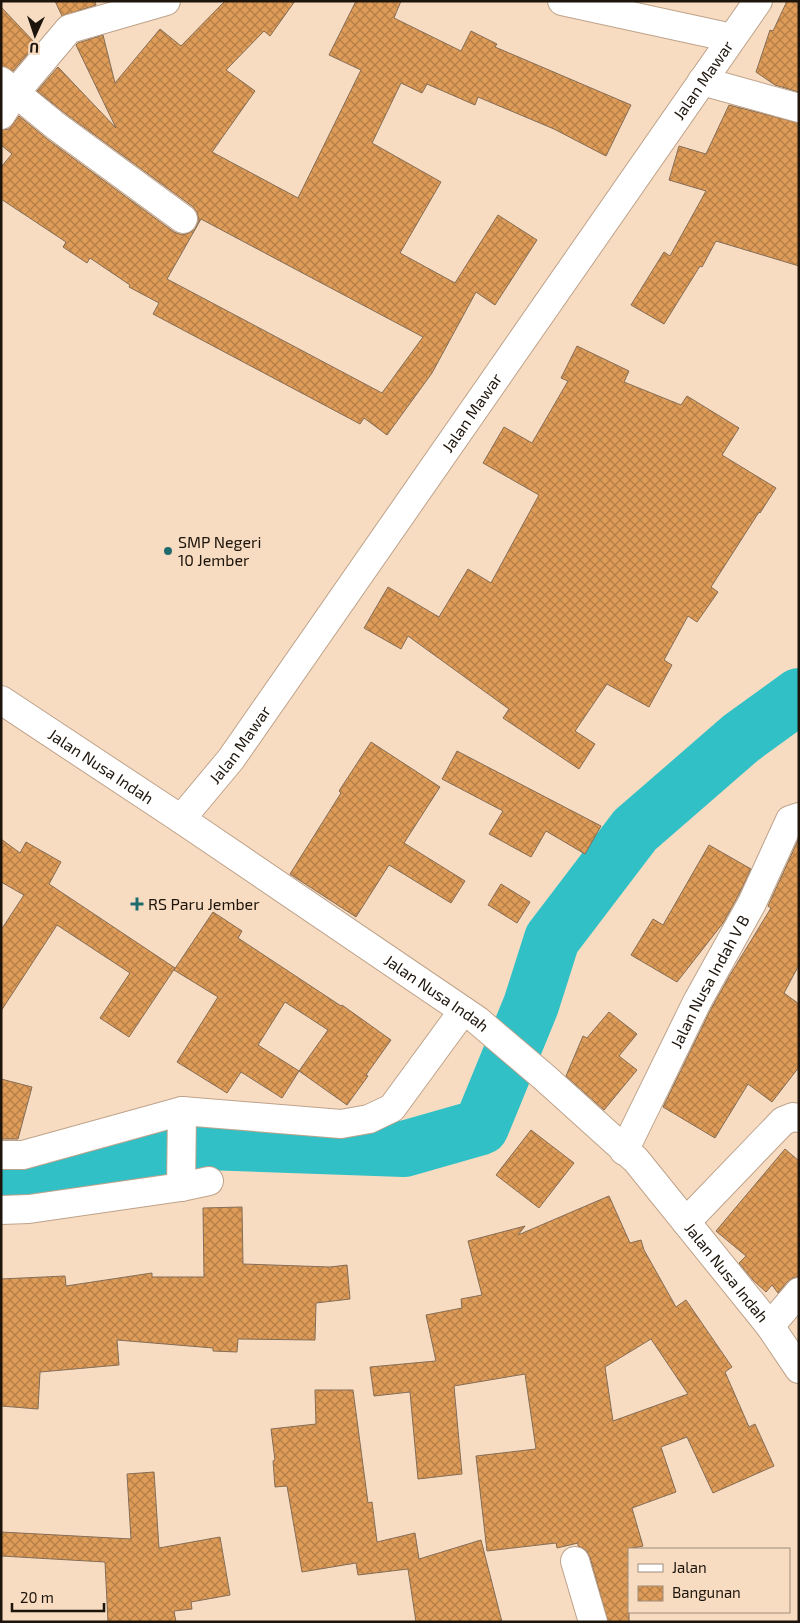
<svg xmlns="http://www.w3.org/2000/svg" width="800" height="1623" viewBox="0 0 800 1623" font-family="'Exo 2',sans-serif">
<defs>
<pattern id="building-cross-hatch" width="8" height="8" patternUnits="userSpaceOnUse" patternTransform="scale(1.25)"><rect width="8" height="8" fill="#de9c58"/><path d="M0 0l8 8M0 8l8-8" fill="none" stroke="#b37e47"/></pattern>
</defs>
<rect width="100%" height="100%" fill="#f7dcc2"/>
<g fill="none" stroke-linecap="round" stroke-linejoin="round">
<!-- river -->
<path stroke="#30c0c5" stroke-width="56" d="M1,1181l27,1 119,-20 59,-20 198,7 77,-22 50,-122 21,-66 83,-109 106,-92 58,-42"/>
</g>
<!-- building -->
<path fill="url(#building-cross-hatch)" stroke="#856d56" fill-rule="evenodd" d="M55,1h40l1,4 -34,11z
M225,1h70l-25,35 -6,-5 -38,39 29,21 -43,61 86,46 63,-128 -32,-15 27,-54h45l-7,17 67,33 10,-20 26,13 -2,3 136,58 -25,51 -52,-27 -76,-32 -3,8 -48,-21 -5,9 -21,-10 -29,60 69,39 -41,71 55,30 43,-68 39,25 -42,65 -19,-13 -44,81 -45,62 -23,-17 -4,6 -207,-110 6,-11 -30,-16 1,-2 -40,-27 -3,5 -24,-16 3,-5 -65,-43v-32l11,-13 -11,-9v-15l8,-1 10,-13 28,23 127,93 8,3 7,-2 6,-4 4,-9 -2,-8 -5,-6 -126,-92 -29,-23 21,-24 58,61 -40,-83 2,-2 25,-8 12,48 45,-54 21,17zM201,219l222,118 -41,56 -215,-114z
M787,1h12v91l-24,-7 -19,-13 14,-42 3,1z
M1,7l35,37 -23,27 -12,-5z
M729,105l70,18v143l-83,-25 -14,26 -2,-1 -36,58 -33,-19 33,-53 6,4 36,-65 -37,-11 10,-34 27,8z
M577,346l52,25 -5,11 57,23 6,-9 52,32 -17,27 54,33 -16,25 -1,-1 -48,75 7,5 -21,30 -9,-6 -24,44 8,5 -23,42 -42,-23 -32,47 20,13 -16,25 -76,-51 6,-9 -101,-73 -7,13 -37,-21 24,-41 51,30 29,-48 23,14 48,-88 -56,-32 21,-36 28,16 36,-62 -7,-3z
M371,742l69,45 -36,56 61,38 -14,22 -62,-38 -33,52 -66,-43 51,-81 -2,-2z
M457,751l144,75 -16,28 -39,-23 -15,26 -42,-23 14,-23 -61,-32z
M799,838v127l-15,28 15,11v63l-27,35 -24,-18 -33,54 -52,-31 48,-98 19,-34 41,-67 -3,-2z
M1,839l19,14 6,-11 35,20 -12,22 126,84 -46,69 -29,-19 30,-45 -73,-48 -56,86v-81l23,-35 -23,-13z
M709,845l42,24 -13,27 -15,27 -46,59 -46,-27 22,-36 10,6z
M501,884l29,18 -13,21 -29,-18z
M213,912l29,19 -4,7 103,68 1,-1 49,35 -25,35 2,1 -21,29 -48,-34 -17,27 -41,-26 -14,21 -50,-31 41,-65 -44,-27zM285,1002l43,28 -29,41 -41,-26z
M609,1012l28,22 -18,22 18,14 -33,40 -38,-34 17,-40 4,2z
M1,1079l31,8 -14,52h-17z
M531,1130l43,33 -35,45 -43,-33z
M785,1149l14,12v116l-6,1 -6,4 -9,11 -6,-8 -6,7 -13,-12 -14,-17 7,-7 -30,-25z
M609,1196l21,47 11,-3 3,10 32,57 10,-7 46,67 -7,5 24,55 6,-3 19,42 -61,27 -26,-56 -26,10 15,45 -44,16 11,38 -14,3v73h-21l-18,-65 -4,-7 -8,-4v-3l-21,5 -1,-5 -69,8 -11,-95 60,-7 -11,-75 -71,12 8,88 -44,5 -8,-87 -36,4 -4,-29 66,-6 -10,-46 36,-7 -1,-9 21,-4 -14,-54 57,-15 -7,9zM651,1339l37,55 -75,27 -8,-54z
M242,1207l1,57 87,3 17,-2 3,34 -34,4 -1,37 -77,-1 -1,13 -24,-1v-3l-96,-8 2,25 -79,7 -2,37 -37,-3v-127l64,-3 1,10 86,-13v4h52l-1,-69z
M315,1390h38l15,113 4,-1 5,40 38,-9 4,26 62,-19 21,82h-86l-8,-53 -50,6 -2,-12 -54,9 -15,-86 -12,1 -2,-26 2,-1 -4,-31 45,-5z
M154,1472l5,76 61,-11 10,58 -39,7 1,7 -18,2 2,11h-68l-3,-60 -104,-6v-24l130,7 -4,-65z"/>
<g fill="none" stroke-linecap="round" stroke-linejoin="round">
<!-- minor casing -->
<g stroke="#bea38b" stroke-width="30">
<g id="minor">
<path d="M562,1l170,37"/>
<path d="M1,81l55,45 127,93"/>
<path d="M702,81l97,27"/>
<path d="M1,115l14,-22 54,-64 97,-28"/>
<path id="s1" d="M624,1151l73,-149 55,-99 38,-83 9,-3"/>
<path d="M1,1155h22l159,-44 159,13 28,-5 23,-11 71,-97"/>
<path d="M181,1187l1,-76"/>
<path d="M1,1210l28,-1 152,-22 28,-6"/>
<path d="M686,1222l97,-101 10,-4 6,1"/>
<path d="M770,1326l29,-34"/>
<path d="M575,1561l18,61"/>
</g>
</g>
<!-- tertiary casing -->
<g stroke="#bea38b" stroke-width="30">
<g id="tertiary">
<path id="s2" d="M181,819l50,-60 527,-758"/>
</g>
</g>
<!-- secondary casing -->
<g stroke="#bea38b" stroke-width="30">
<g id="secondary">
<path id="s3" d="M1,700l180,119 296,201 67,57 92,83 134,166 29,43"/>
</g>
</g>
<!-- minor -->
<use href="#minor" stroke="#fff" stroke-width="28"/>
<!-- tertiary -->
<use href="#tertiary" stroke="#fff" stroke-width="28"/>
<!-- secondary -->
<use href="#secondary" stroke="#fff" stroke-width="28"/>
</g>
<!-- markers -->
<g fill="#1f6b6e" stroke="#f7dcc2" stroke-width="2">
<circle cx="168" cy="551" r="5"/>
<path d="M134.5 896.5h5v5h5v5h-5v5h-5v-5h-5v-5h5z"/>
</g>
<g text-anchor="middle" stroke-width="5" stroke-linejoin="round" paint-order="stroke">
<!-- street labels -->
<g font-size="16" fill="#1d140b" stroke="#f7dcc2">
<text dy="6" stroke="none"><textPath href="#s2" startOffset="905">Jalan Mawar</textPath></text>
<text dy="6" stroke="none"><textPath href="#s2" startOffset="500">Jalan Mawar</textPath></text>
<text dy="6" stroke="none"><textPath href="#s2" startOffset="95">Jalan Mawar</textPath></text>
<text dy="6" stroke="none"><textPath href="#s3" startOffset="120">Jalan Nusa Indah</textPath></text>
<text dy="6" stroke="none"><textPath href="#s1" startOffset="190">Jalan Nusa Indah V B</textPath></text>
<text dy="6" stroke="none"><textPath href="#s3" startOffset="525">Jalan Nusa Indah</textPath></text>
<text dy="6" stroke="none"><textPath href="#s3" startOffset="930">Jalan Nusa Indah</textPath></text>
</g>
<!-- poi labels -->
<g font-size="16" fill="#1d140b" stroke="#f7dcc2" text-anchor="start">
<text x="178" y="548">SMP Negeri<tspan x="178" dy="18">10 Jember</tspan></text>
<text x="148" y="910">RS Paru Jember</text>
</g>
</g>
<!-- border -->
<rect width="800" height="1623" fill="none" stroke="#1d140b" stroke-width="5"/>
<!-- legend -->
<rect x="628" y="1548" width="162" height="65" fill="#f7dcc2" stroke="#a08c79"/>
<rect x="638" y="1564" width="25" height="8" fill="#ffffff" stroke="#a08c79"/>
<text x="672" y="1573" font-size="15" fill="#1d140b">Jalan</text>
<rect x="638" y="1586" width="25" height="15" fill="url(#building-cross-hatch)" stroke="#a08c79"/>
<text x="672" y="1598" font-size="15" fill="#1d140b">Bangunan</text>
<!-- north arrow -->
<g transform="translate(35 35) rotate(183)" stroke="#f7dcc2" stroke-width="4" paint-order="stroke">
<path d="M0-4L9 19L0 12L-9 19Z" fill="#1d140b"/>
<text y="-8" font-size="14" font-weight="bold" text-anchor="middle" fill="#1d140b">U</text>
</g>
<!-- scale -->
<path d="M12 1603v8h92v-8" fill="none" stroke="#1d140b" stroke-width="2.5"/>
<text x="20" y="1603" font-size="15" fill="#1d140b" stroke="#f7dcc2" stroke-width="4" paint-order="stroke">20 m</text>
</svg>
